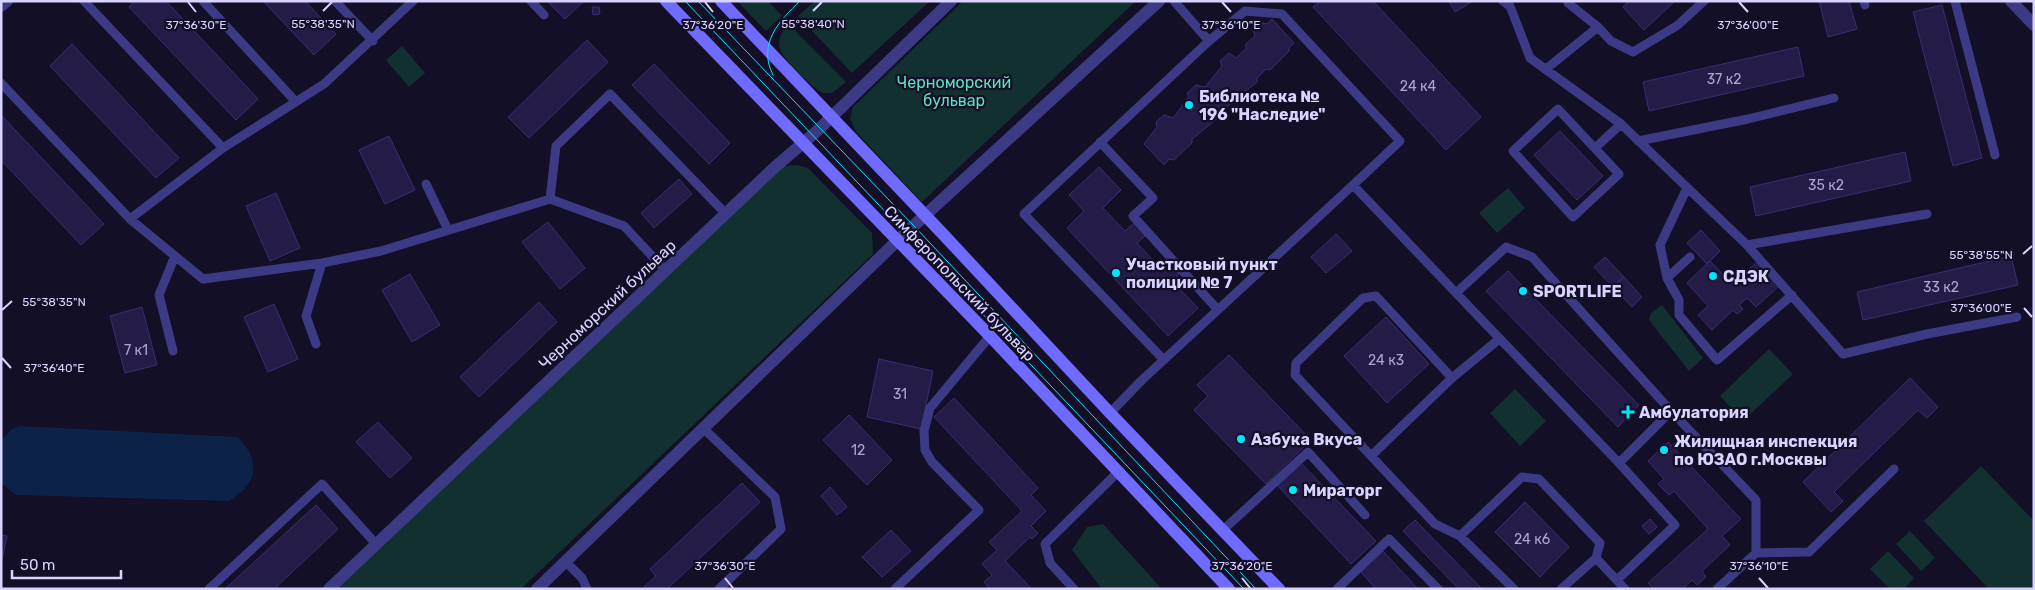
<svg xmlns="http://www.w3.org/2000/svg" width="2035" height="590" viewBox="0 0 2035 590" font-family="Rubik,sans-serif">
<rect width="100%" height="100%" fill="#130f26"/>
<!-- green -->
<path fill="#12302f" d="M737,1h31l14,15 -16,15z
M815,1h115l-78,72 -54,-57z
M963,1h173l-214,201 -66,-70 -6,-14 3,-11z
M788,24l58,58 -14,11c-4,0 -8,1 -11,-1 -9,-5 -39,-34 -41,-43 -3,-9 2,-18 8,-25z
M402,46l23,27 -16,14 -23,-27z
M797,165l11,3 64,65 1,21 -352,335h-183l445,-423z
M1508,188l17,20 -28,25 -18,-20z
M1662,305l41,53 -14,13 -40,-51 2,-7z
M1769,349l24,25 -50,47 -23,-25z
M1515,389l31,32 -26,25 -30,-33z
M1981,466l53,55v68h-45l-65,-68z
M1103,524l59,65h-60l-30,-39 15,-23z
M1910,531l25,27 -14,13 -25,-27z
M1888,551l26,27 -10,11h-14l-20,-20z"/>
<!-- water -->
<path fill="#0c2248" d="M20,426l217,11c26,24 20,47 -8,64l-213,-6 -15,-12v-43l11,-11z"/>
<!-- building -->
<path fill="#241b47" stroke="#3b2d73" d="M135,1h31l92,98 -22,21 -107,-113z
M263,1h42l31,33 -22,21z
M547,1h37l-19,18z
M1320,1h53l108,116 -35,33 -133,-143z
M1449,1h24l-18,11z
M1629,1h46l-31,29 -21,-23z
M1819,1h30l8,28 -29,8z
M1942,5l40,153 -29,8 -40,-154z
M592,7h7l1,7 -7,1z
M1272,19l22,24 -5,5v3l-19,19 -4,-1 -9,9v4l-33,27 1,3 -33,27v4l-18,17 -5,-1 -5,6 -20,-21 13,-17 -1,-5 8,-7 9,3 16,-21 -2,-4 9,-8 9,2 17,-21 -2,-5 9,-8 7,5 10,-9v-5l9,-8 -2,-6 8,-7 6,1z
M587,40l21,22 -79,76 -21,-21z
M72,44l107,114 -23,20 -106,-112z
M1798,47l6,29 -155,35 -6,-29z
M654,64l76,79 -21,21 -77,-79z
M1,115l103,109 -23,21 -80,-85z
M1560,131l43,45 -26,24 -43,-45z
M389,136l26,54 -30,14 -26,-54z
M1905,152l6,29 -155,35 -6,-29z
M1099,167l22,23 -18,18 22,23 9,-8 11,13 -8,7 22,24 8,-7 12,14 -7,7 26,27 -30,28 -101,-108 17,-17 -15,-16z
M679,179l13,15 -38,34 -13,-15z
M276,193l24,55 -30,13 -24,-55z
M548,222l37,46 -25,21 -38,-47z
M1701,230l19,21 -13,13 -20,-21z
M1336,234l16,17 -26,22 -15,-16z
M2011,256l7,29 -155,35 -6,-28z
M1605,257l19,20 -11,10 -19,-20z
M1710,261l22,23 25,-22 22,24 -23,21 -9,-9 -8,7 4,4 -6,5 -4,-4 -21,20 -14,-15 10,-9 -21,-23z
M1508,271l131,134 -21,22 -132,-136z
M410,274l30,51 -28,17 -30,-52z
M1624,277l18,20 -10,10 -19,-20z
M539,302l18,20 -78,75 -19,-20z
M274,304l24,55 -30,13 -24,-55z
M142,307l15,58 -32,8 -15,-57z
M1386,317l43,47 -42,39 -43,-47z
M1229,355l82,85 -45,44 -72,-74 14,-14 -11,-11z
M879,359l54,12 -12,58 -54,-12z
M1910,378l28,29 -11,11 -9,-8 -84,82 9,9 -12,11 -28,-30z
M954,398l84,90 -7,7 15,16 -15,15 7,7 -6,6 -2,-2 -25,24 27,28h-42l-6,-7 8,-7 -10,-11 15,-14 -8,-8 33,-31 -88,-94z
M849,415l43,45 -25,25 -44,-45z
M378,422l34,36 -22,20 -34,-36z
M1668,442l73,77 -19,17 8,9 -28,26 4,6 -9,8 -5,-5 -10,9h-28l-6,-6 60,-54 -34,-38 -5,4 -11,-11 6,-5 -16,-18z
M1300,462l76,79 -25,23 -75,-80z
M742,483l18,19 -93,87h-22l-1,-2 12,-11 -6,-7z
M830,487l17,20 -10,8 -16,-19z
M1525,502l44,45 -29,30 -45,-45z
M316,505l22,24 -64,60h-49z
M1650,519l7,8 -8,7 -7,-8z
M1415,520l67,69h-23l-56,-58z
M891,530l20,21 -29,26 -20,-20z
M1,535l6,1 -6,28z
M1383,551l35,38h-42l-15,-17z"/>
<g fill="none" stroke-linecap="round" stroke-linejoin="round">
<!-- service -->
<path stroke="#3d3a85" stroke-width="9" d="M84,1l139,147
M203,1l93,101
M335,1l38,40
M531,1l13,14
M1503,1l7,5 20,52 91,66 126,121 96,109 84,-20 90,-17
M1864,1l1,4
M1955,1l40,154
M1598,27l13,14 22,11 45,-27 26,-24
M1209,41l36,-30 37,3 118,127 -47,44
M1546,69l52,-42 -30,-24 2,-2
M1,83l129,136 73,60 119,-16 59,-12 169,-52 74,27 42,45
M1558,109l61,65 -46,43 -60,-66z
M1638,141l110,-22 86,-21
M1100,142l53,56 -20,18 85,94
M1595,148l26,-24
M426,184l22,46
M550,199l6,-53 54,-52 116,120
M130,219l93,-71 101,-64 89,-83
M1747,245l180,-31
M1690,257l-23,21 12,22v15l38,45 75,-65
M1667,278l-7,-33 27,-57
M1456,293l163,170 56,62 -58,55
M316,344l-10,-28 16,-53
M173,351l-14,-56 16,-39
M1164,360l-140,-146 185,-173 -35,-40
M1452,378l-76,-82 -13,2 -67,65 -1,12 140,149 25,12
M1110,413l32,-33 211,-195 103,108 50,-46 26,10 139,154 85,89v53l-39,36
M703,428l72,69 6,32 -62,60
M1371,456l81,-78 46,-38
M1619,463l52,-52
M1223,530l85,-78 57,63
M1756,553l53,-1 85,-83
M566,562l16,16 5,11
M209,589l113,-105 54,60
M895,589l84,-79 -47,-48 -7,-12 -1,-19 6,-23 60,-72
M1074,589l-24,-26 -5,-19 73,-72
M1337,589l52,-50 49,50
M1514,589l-54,-53 62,-59 17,2 61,64 -4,15 29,31
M1561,589l35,-31"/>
<!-- minor -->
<path stroke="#3d3a85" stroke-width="12" d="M1,6l6,-5"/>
<!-- tertiary -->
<path stroke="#3d3a85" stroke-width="12" d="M2011,1l23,24
M329,589l446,-422 42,-36 134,-130
M537,589l360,-348 262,-240"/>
<!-- secondary -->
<path stroke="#6f6bff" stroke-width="12" d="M666,1l324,335 239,253
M721,1l220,231 169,181 169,176"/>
<!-- tram -->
<path stroke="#00e5ff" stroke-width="1" d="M685,1l559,588
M698,1l216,225 342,363
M773,75c-16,-31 6,-54 27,-74"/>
</g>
<!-- ticks -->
<path fill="none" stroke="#d9d4ff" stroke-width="2" d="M188,2l8,10M705,2l8,10M1222,2l9,10M1739,2l9,10M323,11l9,-9M813,11l9,-9M2023,254l9,-8M2024,308l8,9M2,310l10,-9M2,358l9,10M725,578l8,10M1242,578l8,10M1759,578l9,10"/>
<!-- markers -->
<g fill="#00e5ff" stroke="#130f26" stroke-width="2">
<circle cx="1189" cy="105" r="5"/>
<circle cx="1116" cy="273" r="5"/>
<circle cx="1713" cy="276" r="5"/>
<circle cx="1523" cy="291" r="5"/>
<path d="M1625.5 404.5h5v5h5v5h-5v5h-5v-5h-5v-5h5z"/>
<circle cx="1241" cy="439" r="5"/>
<circle cx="1664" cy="450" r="5"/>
<circle cx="1293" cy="490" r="5"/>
</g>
<g text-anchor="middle" stroke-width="4.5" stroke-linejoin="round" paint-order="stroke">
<!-- number labels -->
<g font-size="14" fill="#aca6d1">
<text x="1724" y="84">37 к2</text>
<text x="1418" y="91">24 к4</text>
<text x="1826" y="190">35 к2</text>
<text x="1941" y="292">33 к2</text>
<text x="136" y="355">7 к1</text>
<text x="1386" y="365">24 к3</text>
<text x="900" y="399">31</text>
<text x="858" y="455">12</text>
<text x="1532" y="544">24 к6</text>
</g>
<!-- park labels -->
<g font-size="16" fill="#5fe0c0" stroke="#130f26">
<text x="954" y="88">Черноморский<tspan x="954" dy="18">бульвар</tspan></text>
</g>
<!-- poi labels -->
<g font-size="16" font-weight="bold" fill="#d9d4ff" stroke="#130f26" text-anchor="start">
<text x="1199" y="102">Библиотека №<tspan x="1199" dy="18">196 "Наследие"</tspan></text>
<text x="1126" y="270">Участковый пункт<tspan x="1126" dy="18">полиции № 7</tspan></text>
<text x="1723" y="282">СДЭК</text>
<text x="1533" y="297">SPORTLIFE</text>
<text x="1639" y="418">Амбулатория</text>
<text x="1251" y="445">Азбука Вкуса</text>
<text x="1674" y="447">Жилищная инспекция<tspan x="1674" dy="18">по ЮЗАО г.Москвы</tspan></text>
<text x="1303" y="496">Мираторг</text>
</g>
<!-- street labels -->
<g font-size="16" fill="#d9d4ff" stroke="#130f26">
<text transform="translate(960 283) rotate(46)" y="6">Симферопольский бульвар</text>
<text transform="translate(607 304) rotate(-43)" y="6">Черноморский бульвар</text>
</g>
</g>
<g font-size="12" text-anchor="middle" fill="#d9d4ff" stroke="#130f26" stroke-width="4.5" stroke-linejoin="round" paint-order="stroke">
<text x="323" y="28">55°38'35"N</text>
<text x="813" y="28">55°38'40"N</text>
<text x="196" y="29">37°36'30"E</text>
<text x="713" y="29">37°36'20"E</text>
<text x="1231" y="29">37°36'10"E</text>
<text x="1748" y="29">37°36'00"E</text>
<text x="1981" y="259">55°38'55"N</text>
<text x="54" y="306">55°38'35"N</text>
<text x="1981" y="312">37°36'00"E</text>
<text x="54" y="372">37°36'40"E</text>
<text x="725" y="570">37°36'30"E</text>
<text x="1242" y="570">37°36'20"E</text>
<text x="1759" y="570">37°36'10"E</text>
</g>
<!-- border -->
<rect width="2035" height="590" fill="none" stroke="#d9d4ff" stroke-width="5"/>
<!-- scale -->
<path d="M12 570v8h109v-8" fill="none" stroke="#d9d4ff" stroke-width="2.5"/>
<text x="20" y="570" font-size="15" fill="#d9d4ff" stroke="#130f26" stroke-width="4" paint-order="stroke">50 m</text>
</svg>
